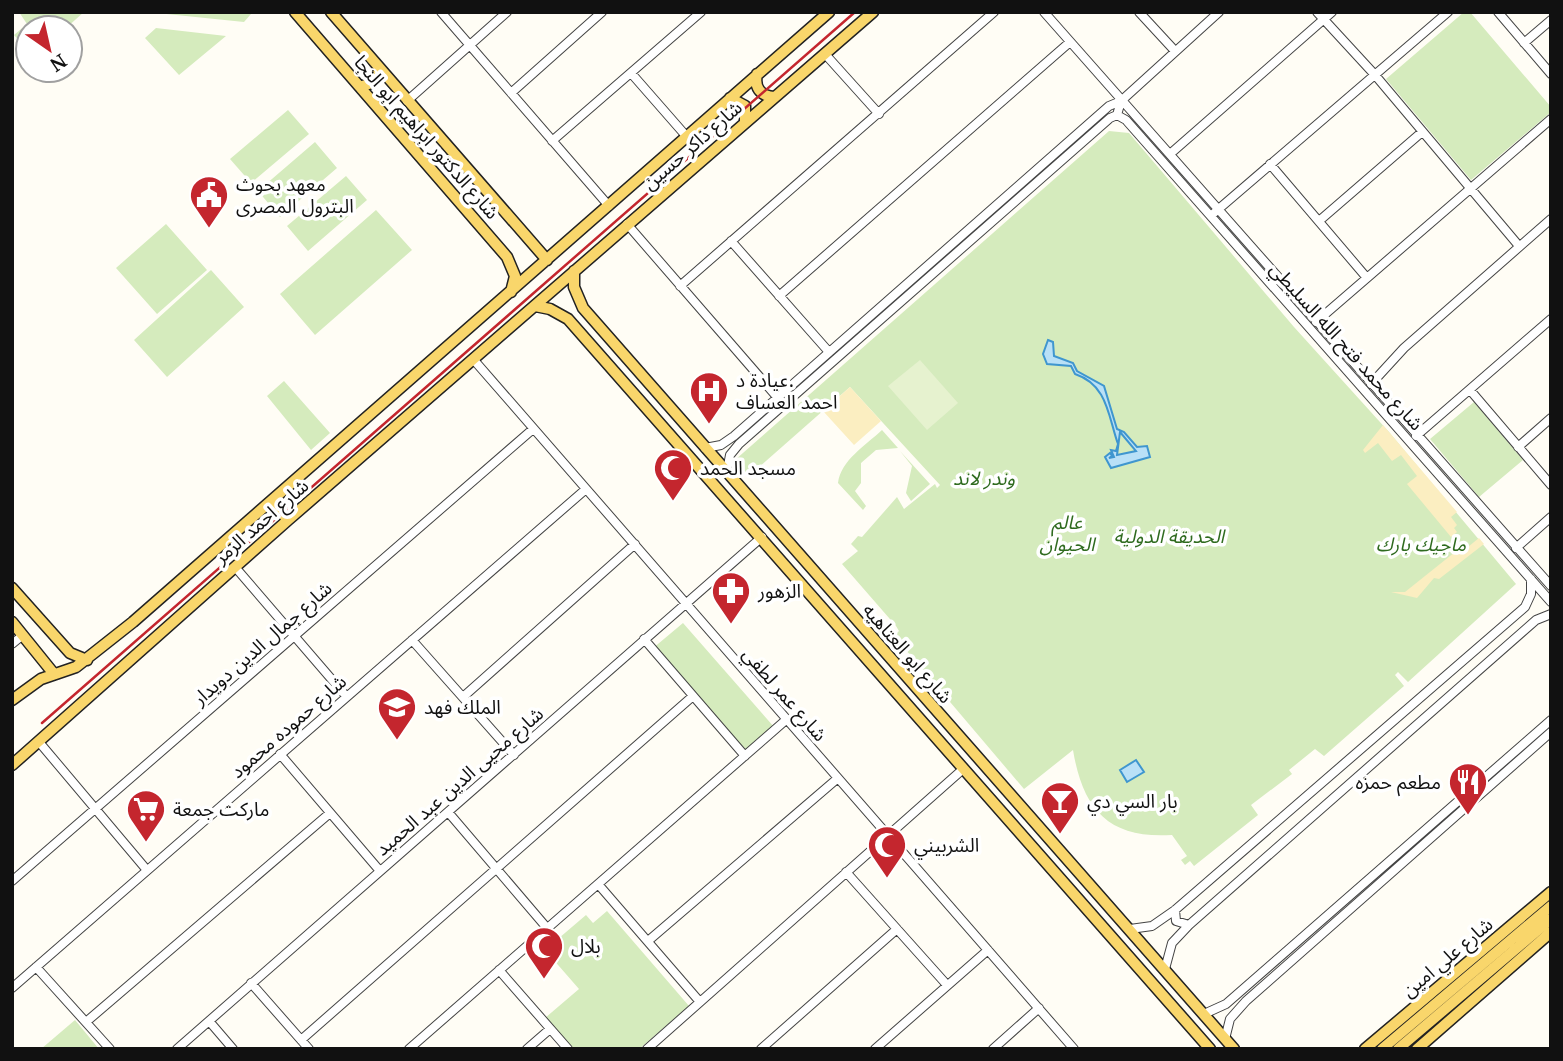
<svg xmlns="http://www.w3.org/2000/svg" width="1563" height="1061" viewBox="0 0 1563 1061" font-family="'Noto Serif','Noto Sans Arabic',serif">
<rect width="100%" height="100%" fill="#fffdf5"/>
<!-- green -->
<path fill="#d5ebbd" d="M19,12h65l-18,16h-38v23l-14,-16 13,-11z
M147,12h102l2,2 -7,8z
M1464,12h6l81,95v5l-80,68 -85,-101z
M156,28l70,8 -47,39 -34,-37z
M288,110l21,24 -58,49 -21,-24z
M1109,131l20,2 165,194 95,105 127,152 -108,98 -10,-10 -3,3 9,11 -80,70 -9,-7 -26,21 3,4 -41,31 7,10 -64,51 -4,-5 -5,4 -4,-5 6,-4 -15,-21c-63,4 -89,-25 -99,-85l-49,39 -130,-153 5,-5 -3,-5 -54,-62 16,-13 -7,-7 7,-8 4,1 35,-40 7,12 31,-25 2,4 3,-3 -90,-98 -101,89 -14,-16z
M315,142l22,26 -57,49 -22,-26z
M346,176l21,24 -59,51 -21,-25z
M376,210l36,40 -97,85 -35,-41z
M166,224l41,46 -50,44 -41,-46z
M211,270l33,37 -77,70 -33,-37z
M284,381l46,52 -19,17 -44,-54z
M1474,402l49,58 -44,37 -49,-58z
M882,430l16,18 -22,2 -15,13v20l-6,8 11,15 -3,4 -25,-27c3,-23 27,-37 44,-53z
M900,451l30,33 -19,17 -5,-8 6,-27z
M683,623l91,104 -31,25 -91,-103z
M607,911l82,95 -50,43h-67l-27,-31 34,-29 -34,-39 41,-35 7,8z
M75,1020l24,29h-58z"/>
<!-- sand -->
<path fill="#fbeec1" d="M850,387l31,34 -27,24 -31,-34z
M1383,425l74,87 -6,5 6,8 -3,3 3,4 -6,5 -44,-53 10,-8 -16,-21 -9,6 -14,-18 -13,10 -2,-3z
M1479,538l5,6 -45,35 -5,-1 -17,20 -26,-6h14l55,-44 3,3z"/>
<!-- pitch -->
<path fill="#e6f2cf" d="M920,360l38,43 -31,27 -39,-44z"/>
<!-- water -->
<path fill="#b9e0f7" stroke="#3f96cf" stroke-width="2" fill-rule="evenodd" d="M1048,340l5,2 1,14 19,7 4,8 27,15 13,43 7,3 13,15 10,-1 3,11 -39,11 -6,-11 5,-4 2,3 -3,2 5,-1 -3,-7 5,1 2,-7c-10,-28 -10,-59 -43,-70l-4,-8 -24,-2 -4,-10zM1120,432l16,19 -19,4z
M1136,760l8,12 -17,10 -7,-12z"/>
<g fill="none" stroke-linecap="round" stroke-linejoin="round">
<!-- minor casing -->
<g stroke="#444" stroke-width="10">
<path id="minor" d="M441,12l168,194
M1044,12l507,574
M1139,12l36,39
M1317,12l58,63 144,171
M1498,12l53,62
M1524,43l27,-23
M825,54l54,60
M631,73l56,64
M511,93l91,-81
M407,101l100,-89
M1117,115l9,5 425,482
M1117,115l4,-14 98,-89
M552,141l149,-129
M1170,154l162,-142
M1270,164l97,114
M1214,213l234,-201
M1319,221l103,-89
M627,224l150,173
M731,241l98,111
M680,286l314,-274
M779,296l291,-254
M1316,322l235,-203
M473,359l601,690
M1371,384l33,-36 147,-129
M1470,390l81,95
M1416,436l135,-117
M1518,447l33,-29
M705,448l16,-3 13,-9 375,-330 12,-5
M727,471l3,-16 9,-11 371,-326 7,-3
M1516,548l35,-31
M235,567l111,129
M644,639l101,117
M412,640l102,115
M12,644l11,-9
M463,697l172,-153
M39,742l107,127
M280,754l100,117
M448,812l99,116
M846,872l101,113
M12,881l521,-452
M598,884l102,118
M1175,910l1,11 13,4
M1130,929l22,-3 23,-16 350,-303 6,-13v-15
M648,941l190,-163
M36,967l74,82
M1165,969l7,-26 17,-18 347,-305 15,-6
M499,970l69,79
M251,983l58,66
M12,988l574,-499
M1204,1014l22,-10 325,-284
M209,1021l24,28
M86,1022l244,-209
M1225,1039l5,-20 16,-18 305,-269
M301,1040l392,-344
M177,1049l585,-512
M409,1049l378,-330
M527,1049l23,-20
M647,1049l315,-279
M761,1049l136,-120
M875,1049l113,-99
M993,1049l46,-41"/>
</g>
<!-- major casing -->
<g stroke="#222" stroke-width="13">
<path id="major" d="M295,12l212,245 8,19 -4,16
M331,12l216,248
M757,74c-3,13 3,22 17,23
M360,87l14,-5 6,-13
M730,98l15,8v17
M574,271v16l9,21 651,741
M535,306l15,3 18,10 642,730
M272,502l16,18
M12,588l58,65 17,7
M12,622l42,52
M12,700l29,-21 35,-12 57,-45 696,-610
M12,765l276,-245 585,-508
M1365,1049l186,-157
M1382,1049l169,-143
M1398,1049l153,-130
M1417,1049l134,-117"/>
</g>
<!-- minor -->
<use href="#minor" stroke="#fff" stroke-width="8"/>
<!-- major -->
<use href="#major" stroke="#f9d66b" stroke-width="10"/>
<!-- rail -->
<path stroke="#c4262e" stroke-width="2.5" d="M42,723l813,-711"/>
</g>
<!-- icons -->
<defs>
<g id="civic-pin" transform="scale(2.0125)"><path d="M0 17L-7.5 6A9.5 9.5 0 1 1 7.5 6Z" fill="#c4262e" stroke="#fff"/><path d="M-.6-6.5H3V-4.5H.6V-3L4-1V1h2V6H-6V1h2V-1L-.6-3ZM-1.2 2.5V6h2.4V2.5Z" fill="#fff"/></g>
<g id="hospital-pin" transform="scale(2.0125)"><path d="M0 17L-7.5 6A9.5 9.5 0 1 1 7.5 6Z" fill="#c4262e" stroke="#fff"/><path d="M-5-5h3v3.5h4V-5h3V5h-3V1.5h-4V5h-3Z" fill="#fff"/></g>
<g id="mosque-pin" transform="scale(2.0125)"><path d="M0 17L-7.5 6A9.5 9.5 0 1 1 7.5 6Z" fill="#c4262e" stroke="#fff"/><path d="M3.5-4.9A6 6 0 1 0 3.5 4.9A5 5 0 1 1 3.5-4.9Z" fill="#fff"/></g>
<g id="pharmacy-pin" transform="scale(2.0125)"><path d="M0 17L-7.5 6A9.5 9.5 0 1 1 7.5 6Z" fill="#c4262e" stroke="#fff"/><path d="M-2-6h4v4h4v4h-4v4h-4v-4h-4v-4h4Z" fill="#fff"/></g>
<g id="school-pin" transform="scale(2.0125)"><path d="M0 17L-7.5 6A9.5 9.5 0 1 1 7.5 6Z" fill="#c4262e" stroke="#fff"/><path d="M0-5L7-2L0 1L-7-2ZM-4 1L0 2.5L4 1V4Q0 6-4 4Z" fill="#fff"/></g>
<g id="restaurant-pin" transform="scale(2.0125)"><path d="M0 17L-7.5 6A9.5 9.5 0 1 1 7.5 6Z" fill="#c4262e" stroke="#fff"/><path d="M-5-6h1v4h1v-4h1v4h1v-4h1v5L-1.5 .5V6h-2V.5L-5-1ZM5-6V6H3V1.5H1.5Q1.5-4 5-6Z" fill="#fff"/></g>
<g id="bar-pin" transform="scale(2.0125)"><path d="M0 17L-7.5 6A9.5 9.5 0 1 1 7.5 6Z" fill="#c4262e" stroke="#fff"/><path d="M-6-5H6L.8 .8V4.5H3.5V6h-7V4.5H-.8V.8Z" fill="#fff"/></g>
<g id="supermarket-pin" transform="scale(2.0125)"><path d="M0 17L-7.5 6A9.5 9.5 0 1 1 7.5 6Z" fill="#c4262e" stroke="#fff"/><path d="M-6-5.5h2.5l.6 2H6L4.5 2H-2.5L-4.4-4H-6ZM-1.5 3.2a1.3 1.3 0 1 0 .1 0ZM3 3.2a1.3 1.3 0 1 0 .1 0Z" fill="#fff"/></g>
</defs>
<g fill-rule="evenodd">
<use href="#civic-pin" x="209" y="195"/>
<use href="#hospital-pin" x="709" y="391"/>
<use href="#mosque-pin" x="673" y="468"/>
<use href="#pharmacy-pin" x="731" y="591"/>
<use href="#school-pin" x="397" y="707"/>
<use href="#restaurant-pin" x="1468" y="782"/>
<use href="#bar-pin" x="1060" y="801"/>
<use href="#supermarket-pin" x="146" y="809"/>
<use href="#mosque-pin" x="887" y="845"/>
<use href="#mosque-pin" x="544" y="946"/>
</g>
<g text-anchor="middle" stroke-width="7" stroke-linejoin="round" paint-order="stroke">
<!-- street labels -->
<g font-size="19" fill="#111" stroke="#fff">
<text transform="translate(427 137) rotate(49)" y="7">شارع الدكتور ابراهيم ابو النجا</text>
<text transform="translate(692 145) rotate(-41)" y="7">شارع ذاكر حسين</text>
<text transform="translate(1347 346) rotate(48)" y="7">شارع محمد فتح الله السليطي</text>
<text transform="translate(261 521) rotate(-41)" y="7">شارع احمد الزمر</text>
<text transform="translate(262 643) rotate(-41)" y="7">شارع جمال الدين دويدار</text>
<text transform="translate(908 653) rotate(49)" y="7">شارع ابو العتاهيه</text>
<text transform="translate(785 694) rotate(49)" y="7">شارع عمر لطفي</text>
<text transform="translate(288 726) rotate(-41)" y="7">شارع حموده محمود</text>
<text transform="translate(459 781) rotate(-41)" y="7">شارع محيى الدين عبد الحميد</text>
<text transform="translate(1447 957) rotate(-40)" y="7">شارع علي امين</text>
</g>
<!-- poi labels -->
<g font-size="19" fill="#111" stroke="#fff" text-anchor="start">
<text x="236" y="191">معهد بحوث<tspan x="236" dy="22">البترول المصرى</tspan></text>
<text x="736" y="387">عيادة د.<tspan x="736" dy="22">احمد العساف</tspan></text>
<text x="700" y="475">مسجد الحمد</text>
<text x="758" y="598">الزهور</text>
<text x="424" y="714">الملك فهد</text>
<text x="1441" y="789" text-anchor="end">مطعم حمزه</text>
<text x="1087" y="808">بار السي دي</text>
<text x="173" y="816">ماركت جمعة</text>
<text x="914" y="852">الشربيني</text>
<text x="571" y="953">بلال</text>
</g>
<!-- park labels -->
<g font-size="19" font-style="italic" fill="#2f6b1f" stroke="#fff">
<text x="984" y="485">وندر لاند</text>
<text x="1067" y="529">عالم<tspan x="1067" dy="22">الحيوان</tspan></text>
<text x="1169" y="543">الحديقة الدولية</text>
<text x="1421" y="551">ماجيك بارك</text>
</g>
</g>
<!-- border -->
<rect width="1563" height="1061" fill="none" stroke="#111111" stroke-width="28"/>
<!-- north arrow -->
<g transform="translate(49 49) rotate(146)"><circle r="33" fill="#ffffff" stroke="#a0a0a0" stroke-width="2"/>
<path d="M0-5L12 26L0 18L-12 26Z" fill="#c4262e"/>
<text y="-10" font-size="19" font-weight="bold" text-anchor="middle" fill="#111111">N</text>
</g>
</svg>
